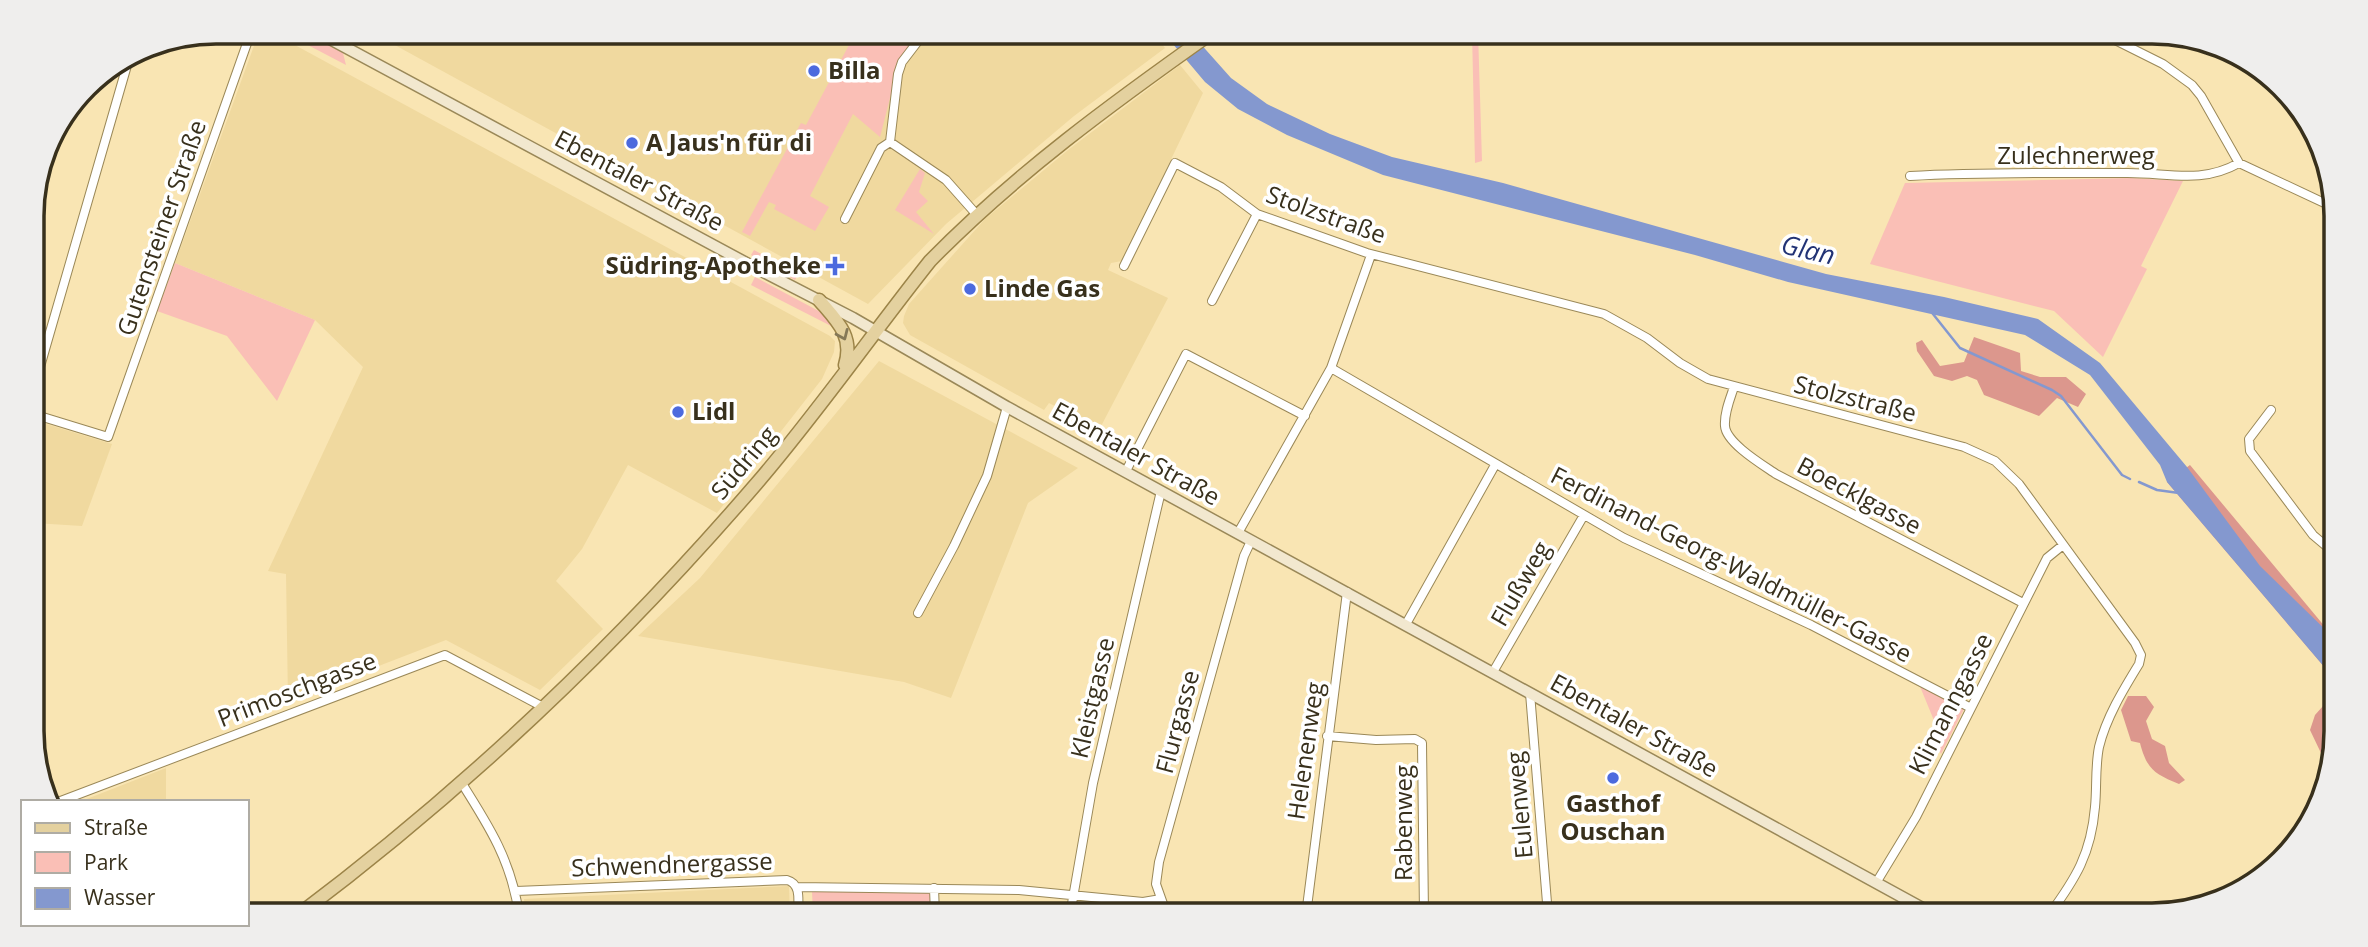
<svg xmlns="http://www.w3.org/2000/svg" width="2368" height="947" viewBox="0 0 2368 947" font-family="'Open Sans',sans-serif">
<rect width="100%" height="100%" fill="#f9e5b3"/>
<!-- built -->
<path fill="#f0d99f" d="M259,32h12l559,304 5,5 -1,11 -12,27 -105,134 -89,-48 -46,84 -26,32 47,48 -63,61 -94,-50 -158,61 -2,-127 -18,-3 95,-204 -48,-47 -140,-57z
M371,32h782l12,16 -91,68 -128,108 -78,80z
M1180,65l23,28 -81,168 -11,2 -3,7 60,28 -69,132 -50,-27 -5,7 -134,-75 -7,-12 1,-7 5,-12 76,-85 83,-69z
M879,361l199,107 -50,35 -77,195 -47,-16 -266,-46 62,-58z
M33,420l79,24 -30,82 -48,-3z
M166,768v34h-87z
M789,886l1,29h-264l-2,-16z"/>
<!-- green -->
<path fill="#fabfb6" d="M283,32h21l39,21 3,12z
M856,32h64l-20,27 -20,78 -27,-23 -43,82 19,11 -14,24 -41,-22 2,-4 -7,-3 -19,34 -8,-4 59,-109 5,2z
M1472,32h6l4,129 -7,2z
M920,169l5,4 -6,19 9,9 -12,11 18,22 -39,-24z
M2131,178l52,3 -42,85 6,3 -44,88 -49,-46 -184,-47 35,-81z
M754,250l44,24 -3,6 -44,-25z
M175,263l140,57 -38,81 -50,-65 -70,-25z
M755,277l75,40 5,11 -84,-43z
M1919,684l46,23 -24,47 -11,-21 5,-10z
M812,891l118,1 1,23h-118z"/>
<!-- forest -->
<path fill="#dc978d" d="M1974,337l46,16 1,18 19,6h26l20,17 -8,13 -21,-9 -18,18 -55,-21 -7,-15 -10,-4 -15,5 -18,-5 -17,-25 -1,-8 6,-3 18,26 24,-4z
M2190,465l146,175v91l-6,41 -20,-42 5,-15 16,-18 -5,-28 -159,-187z
M2128,696h18l8,11 -8,14 6,18 13,7 4,17 16,17 -6,4c-24,-10 -32,-14 -39,-41l-9,-2 -10,-31z"/>
<!-- water -->
<path fill="#8498cf" d="M1157,32h33l41,46 36,26 63,30 62,23 111,26 323,91 118,23 94,22 62,44 87,104 73,99 76,74v34l-10,-5 -159,-187 -7,-17 -70,-90 -65,-40 -237,-53 -93,-27 -312,-80 -96,-40 -49,-26 -33,-27 -38,-45z"/>
<g fill="none" stroke-linecap="round" stroke-linejoin="round">
<!-- stream -->
<path stroke="#8498cf" stroke-width="2.5" d="M1933,314l27,34 92,42 9,6 61,79 8,4
M2139,482l18,8 22,3"/>
<!-- minor casing -->
<g stroke="#9a8858" stroke-width="10">
<path id="minor" d="M925,32l-23,30 -4,12 -8,68 56,38 31,35
M2099,32l64,32 29,21 9,11 38,67 96,45
M1910,176c71,-4 143,-3 214,-3 42,-1 76,12 115,-10
M845,219l36,-71 9,-6
M1124,266l51,-103 46,24 36,27 110,39 237,61 43,24 33,25 28,16 256,68 31,14 24,23 116,159 6,12 -2,9c-16,26 -33,54 -40,83 -4,20 -2,40 -4,60 -4,47 -19,71 -46,108
M1212,301l45,-87
M1331,368l293,170 187,87 160,83
M1734,387c-4,12 -10,26 -9,39 1,17 38,39 51,48l247,129
M33,391l97,-336
M2271,410l-22,29 1,12 63,84 19,16 4,-8
M33,414l75,23 143,-405
M1126,471l60,-117 119,62
M1238,533l93,-165 40,-113
M918,613l36,-67 33,-70 20,-69
M1406,624l89,-159
M1493,672l91,-157
M1530,693l18,222
M1327,736l49,4 39,-1 7,4 2,172
M461,782c28,44 51,80 58,133
M58,802l387,-147 98,52
M1876,883l40,-66 131,-259 16,-13
M797,887l222,3 124,12 18,-3
M934,888l1,27
M516,891l271,-11c15,4 11,22 11,35
M1070,915l23,-132 68,-292
M1167,915l-11,-31 3,-22 85,-306 7,-15
M1306,915l41,-323"/>
</g>
<!-- secondary casing -->
<g stroke="#9a8858" stroke-width="13">
<path id="secondary" d="M317,32l433,233 103,53 154,89 928,508"/>
</g>
<!-- primary casing -->
<g stroke="#9c8448" stroke-width="15">
<path id="primary" d="M819,300c18,21 35,36 26,65
M298,915c168,-126 322,-273 459,-432 61,-71 115,-149 173,-222 85,-87 184,-159 283,-229"/>
</g>
<!-- minor -->
<use href="#minor" stroke="#fff" stroke-width="8"/>
<!-- secondary -->
<use href="#secondary" stroke="#f2e8cf" stroke-width="10"/>
<!-- primary -->
<use href="#primary" stroke="#e4d19f" stroke-width="12"/>
</g>
<!-- one-way arrows -->
<defs><path id="oneway-chevron" d="M-2-3.5L2.5 0L-2 3.5" fill="none" stroke-width="1.6" stroke-linecap="round" stroke-linejoin="round" transform="scale(1.75)"/></defs>
<use stroke="#857857" href="#oneway-chevron" transform="translate(843 335) rotate(66)"/>
<!-- markers -->
<g fill="#4c6ade" stroke="#fff" stroke-width="2.5">
<circle cx="814" cy="71" r="7"/>
<circle cx="632" cy="143" r="7"/>
<path d="M831.5 255.5h7v7h7v7h-7v7h-7v-7h-7v-7h7z"/>
<circle cx="970" cy="289" r="7"/>
<circle cx="678" cy="412" r="7"/>
<circle cx="1613" cy="778" r="7"/>
</g>
<g text-anchor="middle" stroke-width="7" stroke-linejoin="round" paint-order="stroke">
<!-- poi labels -->
<g font-size="24" font-weight="bold" fill="#38301c" stroke="#fff" text-anchor="start">
<text x="828" y="79">Billa</text>
<text x="646" y="151">A Jaus'n für di</text>
<text x="821" y="274" text-anchor="end">Südring-Apotheke</text>
<text x="984" y="297">Linde Gas</text>
<text x="692" y="420">Lidl</text>
<text x="1613" y="812" text-anchor="middle">Gasthof<tspan x="1613" dy="28">Ouschan</tspan></text>
</g>
<!-- street labels -->
<g font-size="24" fill="#38301c" stroke="#fff">
<text x="2076" y="164">Zulechnerweg</text>
<text transform="translate(639 181) rotate(28)" y="8">Ebentaler Straße</text>
<text transform="translate(1326 215) rotate(20)" y="8">Stolzstraße</text>
<text transform="translate(162 228) rotate(-71)" y="8">Gutensteiner Straße</text>
<text transform="translate(1855 399) rotate(14)" y="8">Stolzstraße</text>
<text transform="translate(1136 454) rotate(29)" y="8">Ebentaler Straße</text>
<text transform="translate(744 463) rotate(-50)" y="8">Südring</text>
<text transform="translate(1859 496) rotate(28)" y="8">Boecklgasse</text>
<text transform="translate(1731 565) rotate(27)" y="8">Ferdinand-Georg-Waldmüller-Gasse</text>
<text transform="translate(1521 584) rotate(-60)" y="8">Flußweg</text>
<text transform="translate(297 690) rotate(-21)" y="8">Primoschgasse</text>
<text transform="translate(1093 698) rotate(-77)" y="8">Kleistgasse</text>
<text transform="translate(1951 704) rotate(-63)" y="8">Klimanngasse</text>
<text transform="translate(1178 722) rotate(-75)" y="8">Flurgasse</text>
<text transform="translate(1634 726) rotate(29)" y="8">Ebentaler Straße</text>
<text transform="translate(1306 751) rotate(-82)" y="8">Helenenweg</text>
<text transform="translate(1520 805) rotate(-95)" y="8">Eulenweg</text>
<text transform="translate(1404 823) rotate(-90)" y="8">Rabenweg</text>
<text transform="translate(672 865) rotate(-2)" y="8">Schwendnergasse</text>
</g>
<!-- water labels -->
<g font-size="26" font-style="italic" fill="#223375" stroke="#fff">
<text transform="translate(1808 250) rotate(13)" y="9">Glan</text>
</g>
</g>
<!-- crop -->
<path d="M0 0H2368V947H0ZM216 44H2152A172 172 0 0 1 2324 216V731A172 172 0 0 1 2152 903H216A172 172 0 0 1 44 731V216A172 172 0 0 1 216 44Z" fill="#efeeed" fill-rule="evenodd"/>
<path fill="none" stroke="#38301c" stroke-width="3.5" d="M216 44H2152A172 172 0 0 1 2324 216V731A172 172 0 0 1 2152 903H216A172 172 0 0 1 44 731V216A172 172 0 0 1 216 44Z"/>
<!-- legend -->
<rect x="21" y="800" width="228" height="126" fill="#ffffff" stroke="#afaca4" stroke-width="2"/>
<rect x="35" y="823" width="35" height="10" fill="#e4d19f" stroke="#afaca4" stroke-width="2"/>
<text x="84" y="835" font-size="21" fill="#38301c">Straße</text>
<rect x="35" y="852" width="35" height="21" fill="#fabfb6" stroke="#afaca4" stroke-width="2"/>
<text x="84" y="870" font-size="21" fill="#38301c">Park</text>
<rect x="35" y="888" width="35" height="21" fill="#8498cf" stroke="#afaca4" stroke-width="2"/>
<text x="84" y="905" font-size="21" fill="#38301c">Wasser</text>
</svg>
